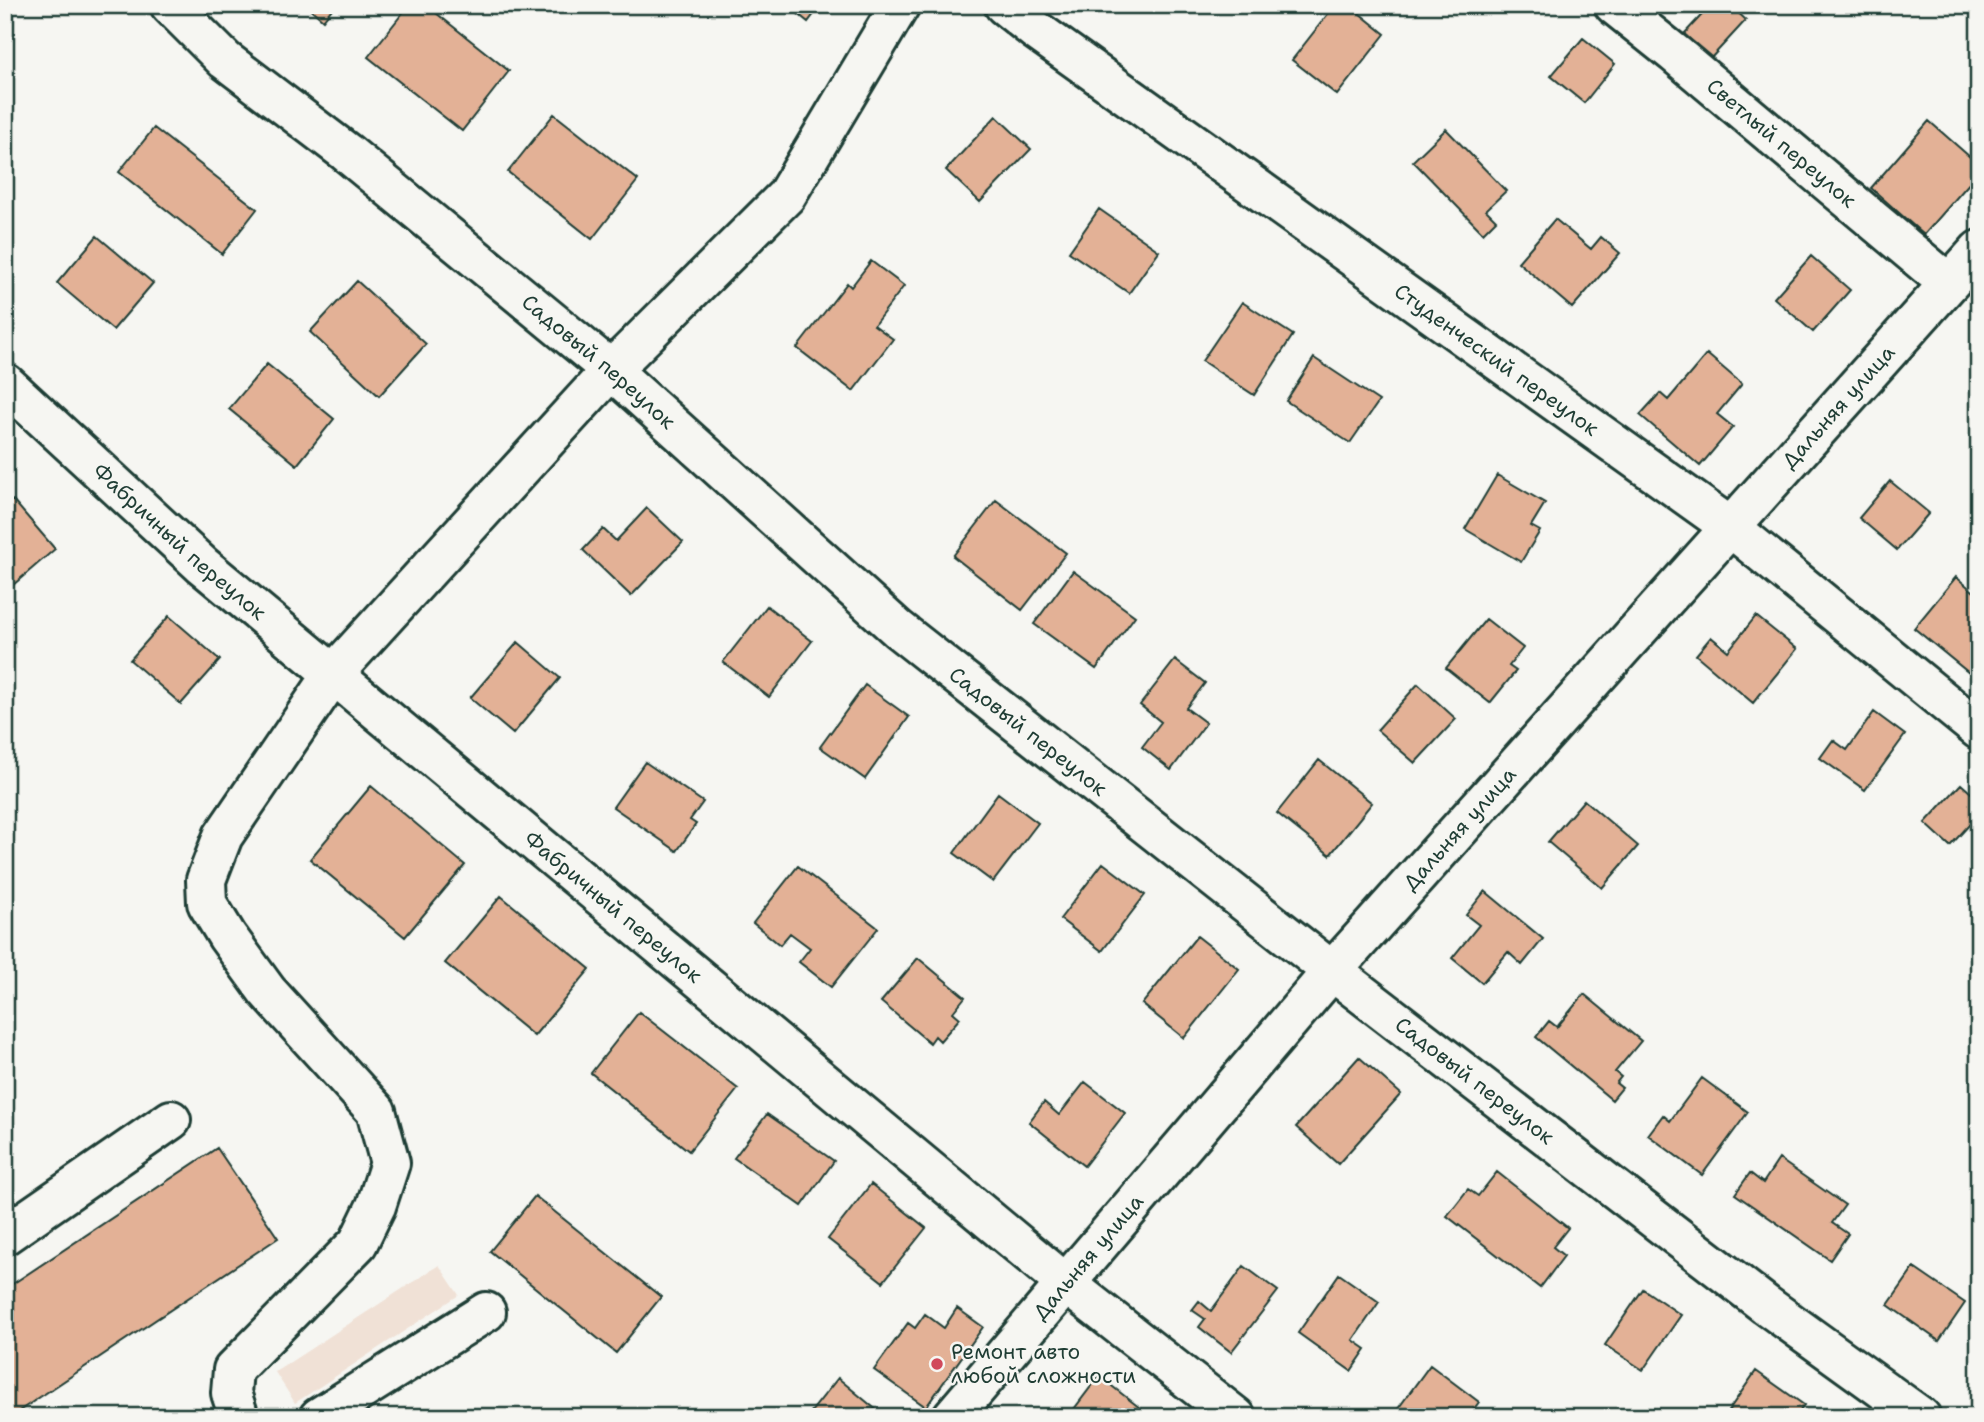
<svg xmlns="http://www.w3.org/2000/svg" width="1984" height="1422" viewBox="0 0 1984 1422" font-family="'Shantell Sans',sans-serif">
<rect width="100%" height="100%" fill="#f6f6f2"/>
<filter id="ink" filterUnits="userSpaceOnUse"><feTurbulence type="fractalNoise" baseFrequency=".0143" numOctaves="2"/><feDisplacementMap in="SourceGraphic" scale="14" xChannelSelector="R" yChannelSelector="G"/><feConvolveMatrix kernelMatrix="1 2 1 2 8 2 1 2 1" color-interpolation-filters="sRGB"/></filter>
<g filter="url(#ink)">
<!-- built -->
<path fill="#f0e1d6" d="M439,1265l20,30 -164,108 -20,-31z"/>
<!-- building -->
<path fill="#e3b196" stroke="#1f3d34" stroke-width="2" d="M306,5h29l-12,15z
M409,5h17l83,66 -47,60 -94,-74z
M787,5h34l-13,17z
M1335,5h14l36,29 -48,61 -45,-35z
M1711,5h19l16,15 -35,38 -27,-24z
M1583,38l32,26 -31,39 -33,-27z
M554,114l84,66 -46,59 -84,-67z
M996,116l35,33 -51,53 -34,-32z
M1929,121l50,44v7l-55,63 -53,-47z
M154,128l103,81 -35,45 -103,-82z
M1446,129l60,62 -20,19 10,10 -13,13 -70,-72z
M1099,209l60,42 -30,42 -60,-41z
M1555,219l36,30 10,-12 19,16 -48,55 -54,-46z
M97,236l56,47 -40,47 -56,-47z
M1811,256l39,34 -37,42 -39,-34z
M871,261l33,25 -30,39 19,14 -40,52 -56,-43 50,-65 4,4z
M357,281l69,63 -47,52 -69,-64z
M1242,302l51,33 -39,60 -52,-34z
M1707,354l35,30 -25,30 16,13 -33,39 -60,-51 20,-22 8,7z
M1314,358l65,43 -29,42 -64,-42z
M267,364l67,55 -37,46 -68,-56z
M1497,475l48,28 -14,23 9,5 -19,31 -56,-33z
M1890,481l39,32 -32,37 -38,-32z
M13,500l42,49 -49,42 -1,-85z
M996,500l70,53 -44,57 -69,-54z
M647,508l36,34 -52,54 -48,-46 20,-21 13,12z
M1073,571l62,45 -39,53 -62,-45z
M1956,577l23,19v65l-10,12 -55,-45z
M767,606l45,35 -43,56 -46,-35z
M169,616l51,44 -39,44 -51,-44z
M1756,616l41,33 -44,54 -57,-48 15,-18 17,14z
M1486,619l37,29 -14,18 7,5 -26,32 -44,-35z
M518,642l42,36 -47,56 -43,-36z
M1175,660l30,23 -19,25 20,15 -35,47 -29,-23 19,-25 -21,-17z
M1418,684l38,35 -41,44 -38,-33z
M865,685l44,32 -44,62 -45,-32z
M1874,712l31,23 -40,55 -45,-32 13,-18 14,10z
M1319,760l53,43 -42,52 -53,-42z
M645,762l58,40 -13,18 6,4 -19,27 -64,-44z
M1961,784l18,16v14l-29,32 -25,-23z
M371,786l94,79 -60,72 -95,-78z
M998,793l40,30 -45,59 -39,-29z
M1584,800l54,46 -36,42 -54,-46z
M1103,863l42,32 -43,56 -42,-32z
M798,866l80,62 -47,59 -32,-25 11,-14 -20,-15 -10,12 -27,-22z
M1485,891l58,48 -21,26 -14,-13 -26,31 -30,-25 27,-33 -13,-10z
M501,896l89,73 -56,67 -89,-73z
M1197,936l42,33 -55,69 -42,-34z
M918,958l47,39 -12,15 7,6 -20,23 -5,-5 -5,7 -49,-41z
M1584,994l57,47 -26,31 6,5 -5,6 6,5 -10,12 -76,-63 13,-16 8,6z
M639,1012l99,77 -49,62 -98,-78z
M1359,1057l42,37 -63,70 -42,-37z
M1702,1078l46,34 -46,63 -54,-40 15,-20 7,6z
M1085,1082l40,31 -41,53 -55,-44 15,-20 15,13z
M767,1114l67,47 -32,45 -68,-48z
M217,1148l61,90 -268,179h-5v-128z
M1779,1159l66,46 -13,18 16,11 -18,26 -95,-66 15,-21 13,10z
M1497,1172l71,56 -15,19 11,9 -24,32 -93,-72 21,-27 10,7z
M871,1184l55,44 -43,54 -55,-43z
M535,1196l126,101 -45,56 -126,-102z
M1244,1266l34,25 -47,61 -32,-25 6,-8 -13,-9 7,-9 12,10z
M1914,1268l51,35 -26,38 -51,-36z
M1339,1274l40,28 -26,38 13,9 -15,22 -53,-38z
M1643,1289l38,26 -38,55 -38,-25z
M957,1308l26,19 -57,80 -52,-37 34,-47 7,5 10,-14 19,14z
M1430,1365l49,37 -11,15h-76z
M1756,1371l48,34 -8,12h-72z
M1099,1376l50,39 -1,2h-80z
M838,1378l47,39h-78z"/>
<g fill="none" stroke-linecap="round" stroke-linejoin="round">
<!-- minor casing -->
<g stroke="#1f3d34" stroke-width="44">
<g id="minor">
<path id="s1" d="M170,5l55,55 121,92 265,218 287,259 434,342 434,334 155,112"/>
<path id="s2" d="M1004,5l30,24 695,497 250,204"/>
<path id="s3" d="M1614,5l60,48 274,230"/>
<path id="s4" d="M5,383l197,182 863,718 171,134"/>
<path d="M5,1235l166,-115"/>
<path d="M239,1417l-8,-24 2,-23 125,-127 18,-37 14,-43 -14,-52 -109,-120 -40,-55 -20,-33 -1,-23 17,-44 111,-163 277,-303 175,-174 114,-191"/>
<path d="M319,1417l167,-105"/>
<path id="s5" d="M952,1417l380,-446 647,-721"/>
</g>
</g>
<!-- minor -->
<use href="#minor" stroke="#f6f6f2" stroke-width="38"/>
</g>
</g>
<!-- markers -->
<circle fill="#d1495b" stroke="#f6f6f2" stroke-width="2.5" cx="937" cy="1364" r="7"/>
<g text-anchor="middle" stroke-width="5" stroke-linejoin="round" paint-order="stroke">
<!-- street labels -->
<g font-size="21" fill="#1f3d34" stroke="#f6f6f2">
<text dy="7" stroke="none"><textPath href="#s3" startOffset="217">Светлый переулок</textPath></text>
<text dy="7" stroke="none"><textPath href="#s2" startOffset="607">Студенческий переулок</textPath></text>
<text dy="7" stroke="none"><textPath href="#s1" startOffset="558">Садовый переулок</textPath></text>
<text dy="7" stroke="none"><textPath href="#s5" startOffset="1344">Дальняя улица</textPath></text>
<text dy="7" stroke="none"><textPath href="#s4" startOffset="236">Фабричный переулок</textPath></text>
<text dy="7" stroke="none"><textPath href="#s1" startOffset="1125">Садовый переулок</textPath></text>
<text dy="7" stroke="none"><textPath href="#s5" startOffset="777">Дальняя улица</textPath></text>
<text dy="7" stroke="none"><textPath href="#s4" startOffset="803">Фабричный переулок</textPath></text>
<text dy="7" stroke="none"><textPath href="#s1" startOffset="1692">Садовый переулок</textPath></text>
<text dy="7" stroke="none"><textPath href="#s5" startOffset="210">Дальняя улица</textPath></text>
</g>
<!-- poi labels -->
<g font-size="21" fill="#1f3d34" stroke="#f6f6f2" text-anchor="start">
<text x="951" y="1359">Ремонт авто<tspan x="951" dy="24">любой сложности</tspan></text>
</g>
</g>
<!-- margin -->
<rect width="1984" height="1422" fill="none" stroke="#f6f6f2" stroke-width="28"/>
<rect x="14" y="14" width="1956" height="1394" fill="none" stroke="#1f3d34" stroke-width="2.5" filter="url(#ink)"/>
</svg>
